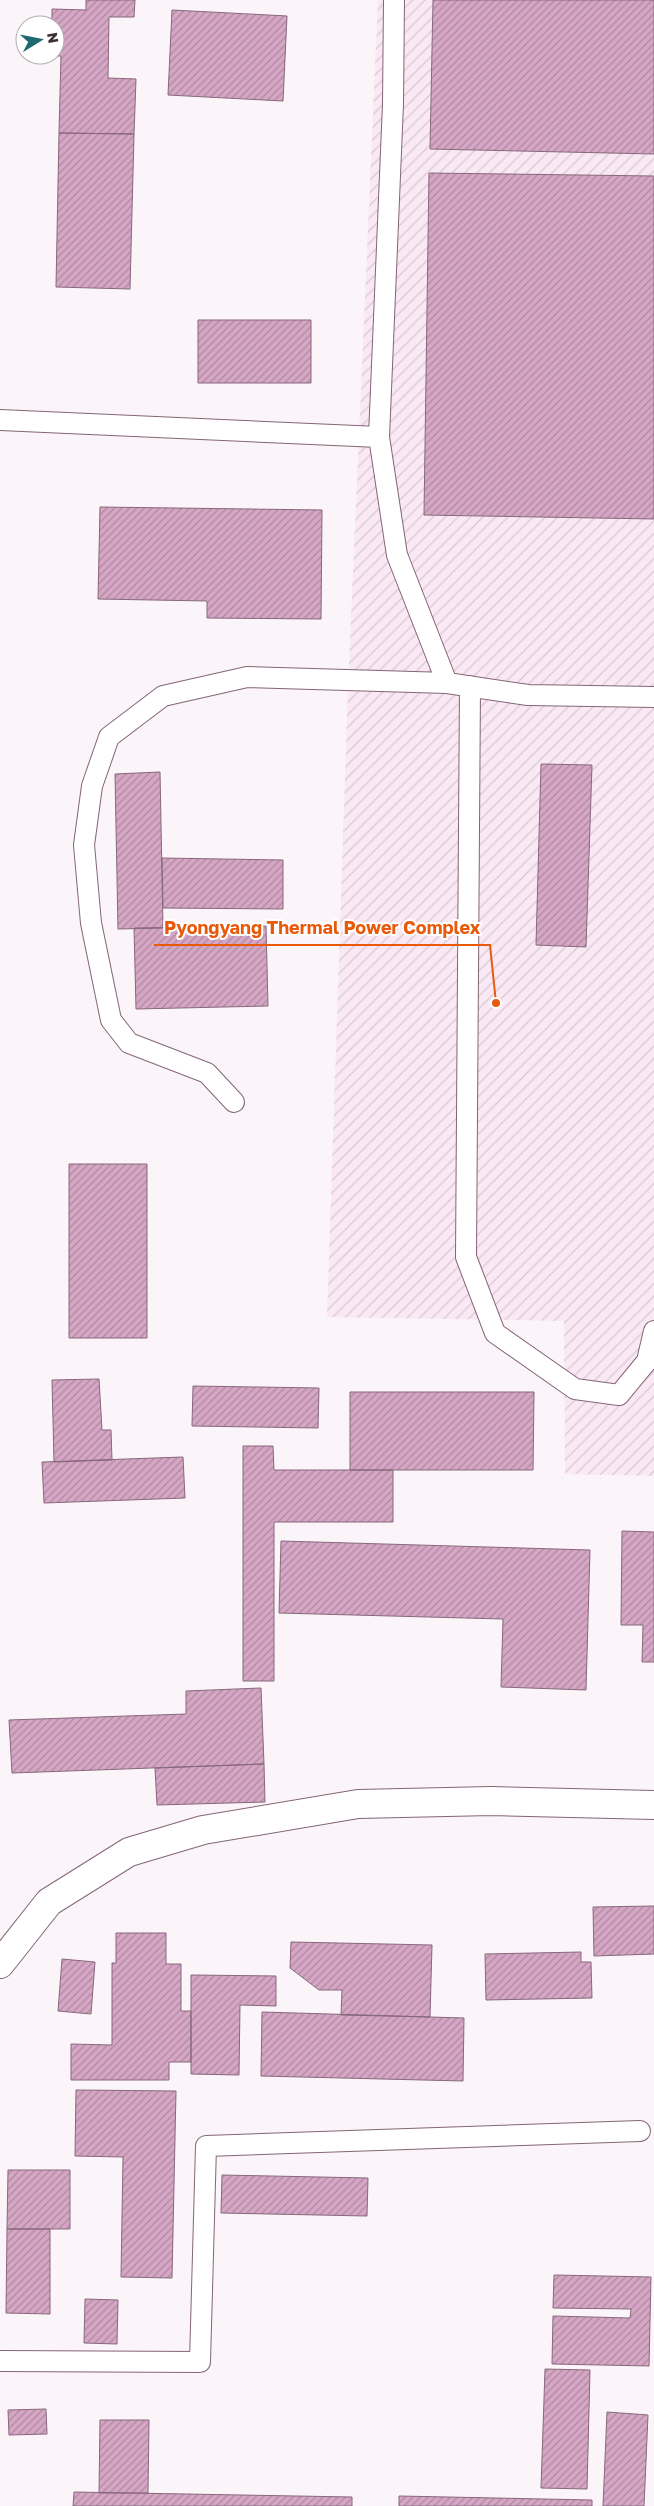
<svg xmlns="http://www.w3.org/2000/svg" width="654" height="2506" viewBox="0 0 654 2506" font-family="'Golos Text',sans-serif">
<defs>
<pattern id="industrial-furrows" width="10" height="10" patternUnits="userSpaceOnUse" patternTransform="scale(1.25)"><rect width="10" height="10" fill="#fae9f4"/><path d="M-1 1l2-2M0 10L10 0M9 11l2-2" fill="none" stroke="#d7c8d2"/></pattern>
<pattern id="building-hatch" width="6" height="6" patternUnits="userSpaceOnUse" patternTransform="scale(1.25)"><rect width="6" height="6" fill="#d6a6c5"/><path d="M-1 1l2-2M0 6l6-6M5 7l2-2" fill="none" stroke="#af88a1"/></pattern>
</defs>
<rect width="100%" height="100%" fill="#fbf4f8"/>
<!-- industrial -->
<path fill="url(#industrial-furrows)" d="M378,0h276v1476l-89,-2 -1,-153 -237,-4 21,-629z"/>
<!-- building -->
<path fill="url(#building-hatch)" stroke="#87687c" d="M86,0h49l-1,17h-25l-1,61 28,1 -2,55 -75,-1 2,-77h-10l4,-1v-30h-3v-16l34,1z
M433,0h221v154l-224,-5z
M172,10l115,6 -4,85 -115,-6z
M59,133l75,1 -4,155 -74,-2z
M429,173l225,3v343l-230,-4z
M198,320h113v63h-113z
M100,507l222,3 -1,109 -114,-1v-17l-109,-2z
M541,764l51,1 -6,182 -50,-2z
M160,772l3,156 -45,1 -3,-155z
M162,858l121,2v49l-120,-1z
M266,926l2,80 -132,3 -2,-81z
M69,1164h78v174h-78z
M99,1379l3,51h9l1,30 -58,2 -2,-82z
M193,1386l126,2 -1,40 -126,-2z
M350,1392h184l-1,78h-183z
M243,1446h30l1,24h119v52h-119v159h-31z
M183,1457l2,41 -141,5 -2,-41z
M622,1531l32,1v130h-12l1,-37h-22z
M281,1541l309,9 -4,140 -85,-3 2,-68 -224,-6z
M261,1688l3,76 -252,9 -3,-53 177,-6v-23z
M264,1764l1,38 -108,3 -2,-37z
M654,1906v48l-60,2 -1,-49z
M116,1933h50v31h15v47h10v51h-22v18h-98v-36l41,1v-82h4z
M291,1942l141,3 -2,72 -89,-2 1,-25h-23l-29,-22z
M581,1952v10h10l1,36 -106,2 -1,-46z
M62,1959l33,3 -4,52 -33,-3z
M191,1975l85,1v30l-36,-1 -1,70 -48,-1z
M262,2012l202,6 -1,63 -202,-5z
M76,2090l100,1 -4,187 -51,-1 2,-120 -48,-1z
M8,2170h62v59h-63z
M222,2175l146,3 -1,38 -146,-3z
M7,2229h43v85l-44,-1z
M554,2275l97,2 -2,89 -97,-2 1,-48 77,2 1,-9 -78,-1z
M85,2299l33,1 -1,44 -33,-1z
M545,2369l45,1 -3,119 -46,-1z
M46,2409l1,25 -38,1 -1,-25z
M607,2412l41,3 -4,91h-41z
M100,2420h49l-1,73h-49z
M74,2492l278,5v9h-279z
M399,2496l193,4v6h-193z"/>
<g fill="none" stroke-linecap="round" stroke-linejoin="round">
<!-- service casing -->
<g stroke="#846578" stroke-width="22">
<path id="service" d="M394,0l-1,104 -14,333 18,118 50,128 81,12 126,2
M0,420l379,17
M470,686l-4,571 29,76 80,56 44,6 28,-34 7,-30
M234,1102l-27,-29 -78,-30 -18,-23 -20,-97 -7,-78 8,-59 17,-49 54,-41 84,-19 200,6
M0,2361l200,1 6,-216 434,-15"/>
</g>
<!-- minor casing -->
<g stroke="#846578" stroke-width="30">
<path id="minor" d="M0,1964l49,-62 80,-50 74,-22 155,-26 133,-3 163,4"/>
</g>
<!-- service -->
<use href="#service" stroke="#fff" stroke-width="20"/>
<!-- minor -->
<use href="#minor" stroke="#fff" stroke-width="28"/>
</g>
<!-- callouts -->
<path fill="none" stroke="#e8590c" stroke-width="2" d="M496 1003L490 945H154"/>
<circle fill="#e8590c" stroke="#fff" stroke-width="2" cx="496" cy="1003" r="5"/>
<g font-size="18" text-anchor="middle" font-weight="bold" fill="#e8590c" stroke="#fff" stroke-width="4" stroke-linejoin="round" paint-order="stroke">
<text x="322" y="934">Pyongyang Thermal Power Complex</text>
</g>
<!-- north arrow -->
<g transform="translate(40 40) rotate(80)"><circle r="24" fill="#ffffff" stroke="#b0abae"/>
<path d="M0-4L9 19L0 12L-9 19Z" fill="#1e6972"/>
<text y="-8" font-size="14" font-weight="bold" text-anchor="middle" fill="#3a2d35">N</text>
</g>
</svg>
